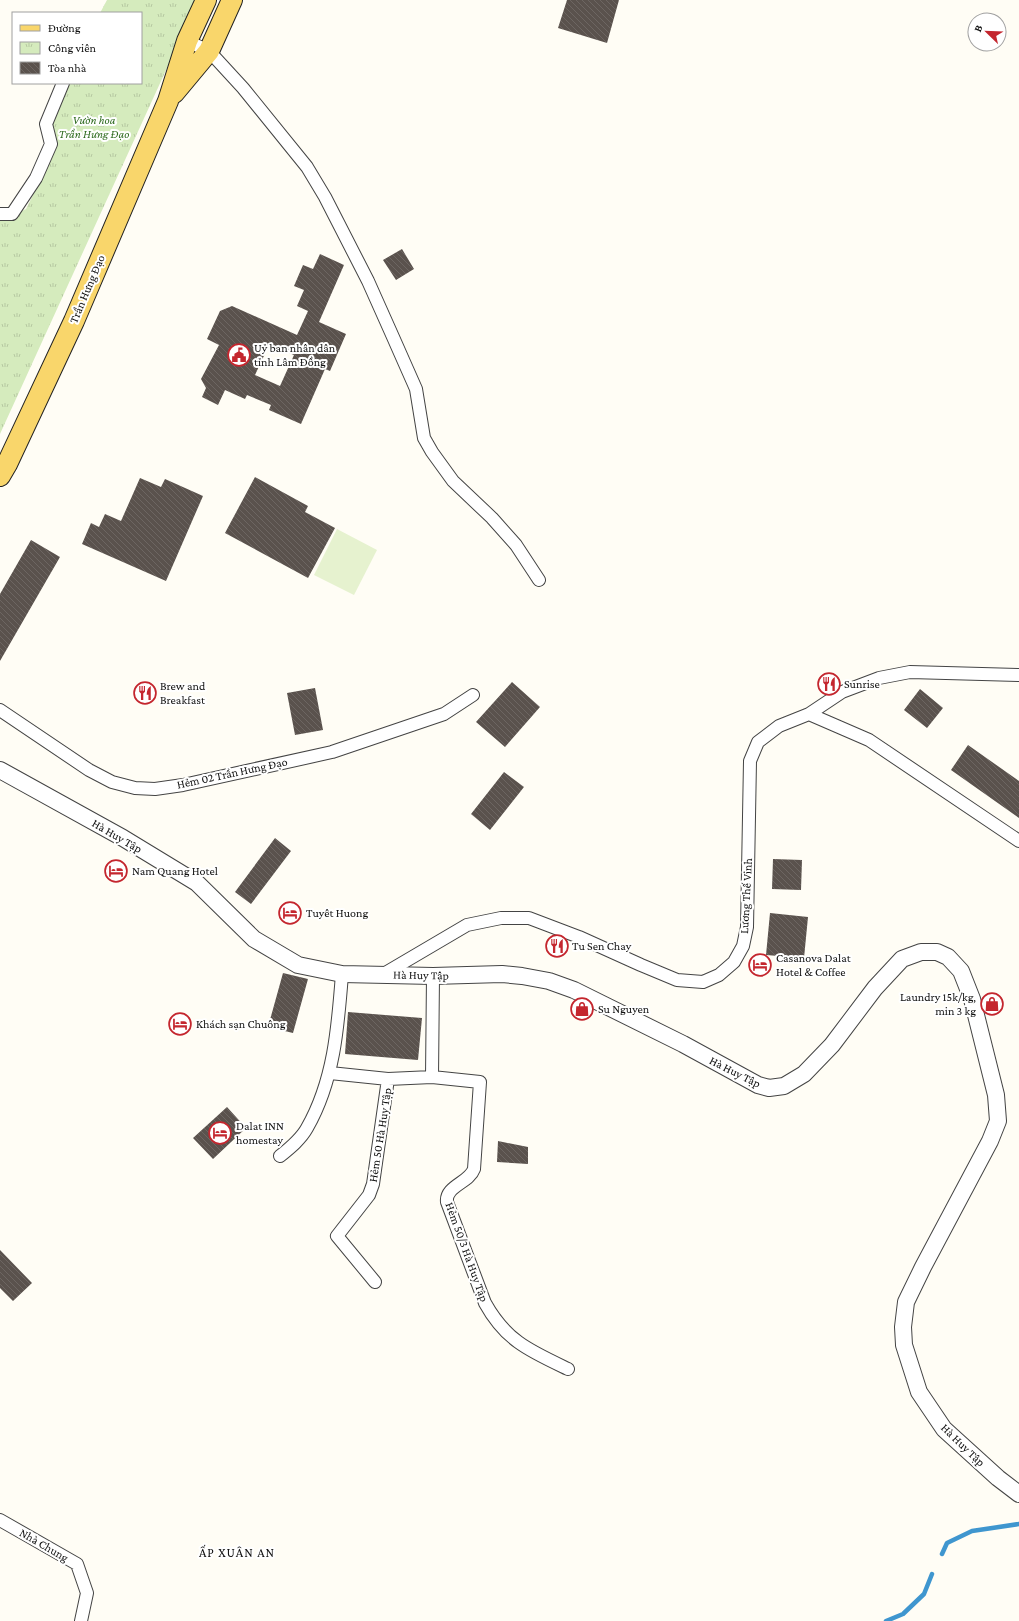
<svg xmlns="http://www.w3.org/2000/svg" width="1019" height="1621" viewBox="0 0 1019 1621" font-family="'Crimson Pro',serif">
<defs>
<pattern id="park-tufts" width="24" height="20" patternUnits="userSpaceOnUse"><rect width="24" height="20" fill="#d5ebbd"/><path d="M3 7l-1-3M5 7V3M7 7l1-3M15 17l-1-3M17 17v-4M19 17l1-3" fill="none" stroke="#b6c8a1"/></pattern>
<pattern id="building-back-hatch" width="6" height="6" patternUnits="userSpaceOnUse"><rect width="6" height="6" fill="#5a524d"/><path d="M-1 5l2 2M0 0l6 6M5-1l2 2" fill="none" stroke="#6d6662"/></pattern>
</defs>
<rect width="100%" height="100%" fill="#fffdf5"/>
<!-- park -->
<path fill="url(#park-tufts)" d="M107,0h91l-198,434v-213l26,-12 27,-54 2,-9 -4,-21 17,-42h73v-70h-41z"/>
<!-- pitch -->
<path fill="#e6f2cf" d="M337,529l40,21 -23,45 -40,-20z"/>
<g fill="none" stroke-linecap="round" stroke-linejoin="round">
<!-- stream -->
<path stroke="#3f96cf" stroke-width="4.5" d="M942,1554l5,-11 25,-12 47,-7
M886,1621l17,-7 21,-20 8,-20"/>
</g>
<!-- building -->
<path fill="url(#building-back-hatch)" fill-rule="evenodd" d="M567,0h52l-12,43 -49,-15z
M402,249l12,20 -18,11 -13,-20z
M320,254l24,11 -25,57 27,12 -16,37 -5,-2 -24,55 -32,-14 2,-5 -24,-10 -2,4 -20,-9 -7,15 -16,-8 4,-9 -5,-9 18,-34 -12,-6 13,-28 12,-5 65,29 11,-24 -11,-5 7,-16 -10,-4 9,-21 10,4zM269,345l25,10 -14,31 -25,-11z
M255,477l53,29 -3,6 30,16 -27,50 -83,-45z
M140,478l21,9 4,-8 38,17 -37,85 -84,-37 9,-21 8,4 6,-13 16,7z
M31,540l29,17 -60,104v-67z
M512,682l28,25 -35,40 -29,-25z
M315,688l8,42 -28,5 -8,-42z
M920,689l23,19 -16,20 -23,-18z
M968,745l51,36v37l-68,-48z
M504,772l20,15 -34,43 -19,-16z
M275,838l16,13 -40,53 -16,-12z
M773,859l29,1 -1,30 -29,-1z
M770,913l38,4 -4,41 -38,-3z
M283,973l25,6 -15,54 -25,-6z
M348,1012l74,6 -4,42 -73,-6z
M227,1107l19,21 -33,31 -20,-21z
M498,1141l30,6v17l-31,-2z
M0,1250l32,33 -19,18 -13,-13z"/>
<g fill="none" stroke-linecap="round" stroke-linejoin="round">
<!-- minor casing -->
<g stroke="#444" stroke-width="14">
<path id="minor" d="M187,41l22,10 34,37 64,79 18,30 43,84 25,56 23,52 8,49 8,14 21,29 39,37 24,27 23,35
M0,214h12l24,-36 15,-34 -5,-20 17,-41
M0,710l89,60 23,12 23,6 20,1 28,-4 149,-33 112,-38 29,-19
M809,714l60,26 150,101
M382,975l85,-50 34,-7h28l50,19 62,28 36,15 26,2 16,-7 15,-13 9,-16 4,-19 3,-166 8,-19 21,-16 30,-12 33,-22 37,-14 31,-6 109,3
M330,1073l58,6
M432,1077l1,-101
M280,1156c10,-8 21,-17 27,-28 27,-47 31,-101 35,-154
M375,1282l-38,-46 32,-41 4,-11 15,-105 44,-2 48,5 -6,87c-5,14 -29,17 -27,33l38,101c21,38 45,48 83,66
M0,1520l77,44 10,29 -6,28"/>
</g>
<!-- tertiary casing -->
<g stroke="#444" stroke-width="18">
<path id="tertiary" d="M0,770l123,68 74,45 57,56 44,26 44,9 91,2 69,-2 20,2 27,5 25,9 109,54 75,41 11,3 15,-2 20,-12 28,-29 43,-57 27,-29 19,-7h16l11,5 13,14 11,28 24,96 2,26 -8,20 -67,126 -17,35 -3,25 1,18 15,47 25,37 54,49 21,16"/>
</g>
<!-- primary casing -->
<g stroke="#222" stroke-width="22">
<path id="primary" d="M174,93l35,-42 23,-51
M0,476l7,-12 67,-143 94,-220 19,-60 19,-41"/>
</g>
<!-- minor -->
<use href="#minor" stroke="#fff" stroke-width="12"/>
<!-- tertiary -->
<use href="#tertiary" stroke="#fff" stroke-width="16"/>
<!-- primary -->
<use href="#primary" stroke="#f9d66b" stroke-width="20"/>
</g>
<!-- icons -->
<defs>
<g id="civic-ring" transform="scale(1.15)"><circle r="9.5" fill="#fff" stroke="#c4262e" stroke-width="1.5"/><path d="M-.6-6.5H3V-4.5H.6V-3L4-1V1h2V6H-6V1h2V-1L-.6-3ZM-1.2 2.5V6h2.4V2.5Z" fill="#c4262e"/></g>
<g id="restaurant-ring" transform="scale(1.15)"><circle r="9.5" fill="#fff" stroke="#c4262e" stroke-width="1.5"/><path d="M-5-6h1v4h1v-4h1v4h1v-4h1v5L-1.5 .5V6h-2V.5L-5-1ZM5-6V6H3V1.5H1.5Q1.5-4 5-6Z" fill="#c4262e"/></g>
<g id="hotel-ring" transform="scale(1.15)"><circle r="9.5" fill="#fff" stroke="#c4262e" stroke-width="1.5"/><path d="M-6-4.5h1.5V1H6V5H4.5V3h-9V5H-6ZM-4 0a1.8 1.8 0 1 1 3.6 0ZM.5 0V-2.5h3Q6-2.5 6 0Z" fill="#c4262e"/></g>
<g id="shop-ring" transform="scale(1.15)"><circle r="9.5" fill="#fff" stroke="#c4262e" stroke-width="1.5"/><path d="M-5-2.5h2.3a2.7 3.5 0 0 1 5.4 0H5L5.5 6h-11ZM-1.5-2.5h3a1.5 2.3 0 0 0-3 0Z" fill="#c4262e"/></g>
</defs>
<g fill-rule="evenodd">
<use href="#civic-ring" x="239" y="355"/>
<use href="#restaurant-ring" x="829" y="684"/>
<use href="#restaurant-ring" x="145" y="693"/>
<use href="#hotel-ring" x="116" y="871"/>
<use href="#hotel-ring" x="290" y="913"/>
<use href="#restaurant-ring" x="557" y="946"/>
<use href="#hotel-ring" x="760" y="965"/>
<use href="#shop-ring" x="992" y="1004"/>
<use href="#shop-ring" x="582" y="1009"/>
<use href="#hotel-ring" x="180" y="1024"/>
<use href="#hotel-ring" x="220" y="1133"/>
</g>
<g text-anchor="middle" stroke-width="4" stroke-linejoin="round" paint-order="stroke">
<!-- park labels -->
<g font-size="12" font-style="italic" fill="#2f6b1f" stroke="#fff">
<text x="94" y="124">Vườn hoa<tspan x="94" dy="14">Trần Hưng Đạo</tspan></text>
</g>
<!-- street labels -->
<g font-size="12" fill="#111" stroke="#fff">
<text transform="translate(87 289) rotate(-67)" y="4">Trần Hưng Đạo</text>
<text transform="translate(232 773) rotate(-12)" y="4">Hẻm 02 Trần Hưng Đạo</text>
<text transform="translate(117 836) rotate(30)" y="4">Hà Huy Tập</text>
<text transform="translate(746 896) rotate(-87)" y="4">Lương Thế Vinh</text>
<text transform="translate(421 975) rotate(1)" y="4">Hà Huy Tập</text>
<text transform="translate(735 1072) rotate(27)" y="4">Hà Huy Tập</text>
<text transform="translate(380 1135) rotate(-81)" y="4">Hẻm 50 Hà Huy Tập</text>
<text transform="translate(467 1252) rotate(70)" y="4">Hẻm 50/3 Hà Huy Tập</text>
<text transform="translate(963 1445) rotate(44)" y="4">Hà Huy Tập</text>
<text transform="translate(44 1545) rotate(30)" y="4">Nhà Chung</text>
</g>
<!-- poi labels -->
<g font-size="12" fill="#111" stroke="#fff" text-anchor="start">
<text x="254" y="352">Uỷ ban nhân dân<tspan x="254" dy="14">tỉnh Lâm Đồng</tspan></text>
<text x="844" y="688">Sunrise</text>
<text x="160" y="690">Brew and<tspan x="160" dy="14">Breakfast</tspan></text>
<text x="132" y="875">Nam Quang Hotel</text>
<text x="306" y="917">Tuyêt Huong</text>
<text x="572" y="950">Tu Sen Chay</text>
<text x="776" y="962">Casanova Dalat<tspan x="776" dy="14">Hotel &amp; Coffee</tspan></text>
<text x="976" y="1001" text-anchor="end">Laundry 15k/kg,<tspan x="976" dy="14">min 3 kg</tspan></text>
<text x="598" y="1013">Su Nguyen</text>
<text x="196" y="1028">Khách sạn Chuông</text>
<text x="236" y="1130">Dalat INN<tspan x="236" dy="14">homestay</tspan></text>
</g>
<!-- neighbourhood labels -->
<g font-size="13" letter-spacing="1" fill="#111" stroke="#fff">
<text x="237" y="1557">ẤP XUÂN AN</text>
</g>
</g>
<!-- legend -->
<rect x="12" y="12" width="130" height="72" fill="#ffffff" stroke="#a0a0a0"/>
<rect x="20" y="25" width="20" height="6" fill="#f9d66b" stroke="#a0a0a0"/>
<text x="48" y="32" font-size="12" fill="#111111">Đường</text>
<rect x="20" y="42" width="20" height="12" fill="url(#park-tufts)" stroke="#a0a0a0"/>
<text x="48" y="52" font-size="12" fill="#111111">Công viên</text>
<rect x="20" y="62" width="20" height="12" fill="url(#building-back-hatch)" stroke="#a0a0a0"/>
<text x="48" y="72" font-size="12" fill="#111111">Tòa nhà</text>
<!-- north arrow -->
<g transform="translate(987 32) rotate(293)"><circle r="19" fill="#ffffff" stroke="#a0a0a0"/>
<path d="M0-3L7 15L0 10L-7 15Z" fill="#c4262e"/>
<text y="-6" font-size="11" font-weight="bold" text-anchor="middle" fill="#111111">B</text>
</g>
</svg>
